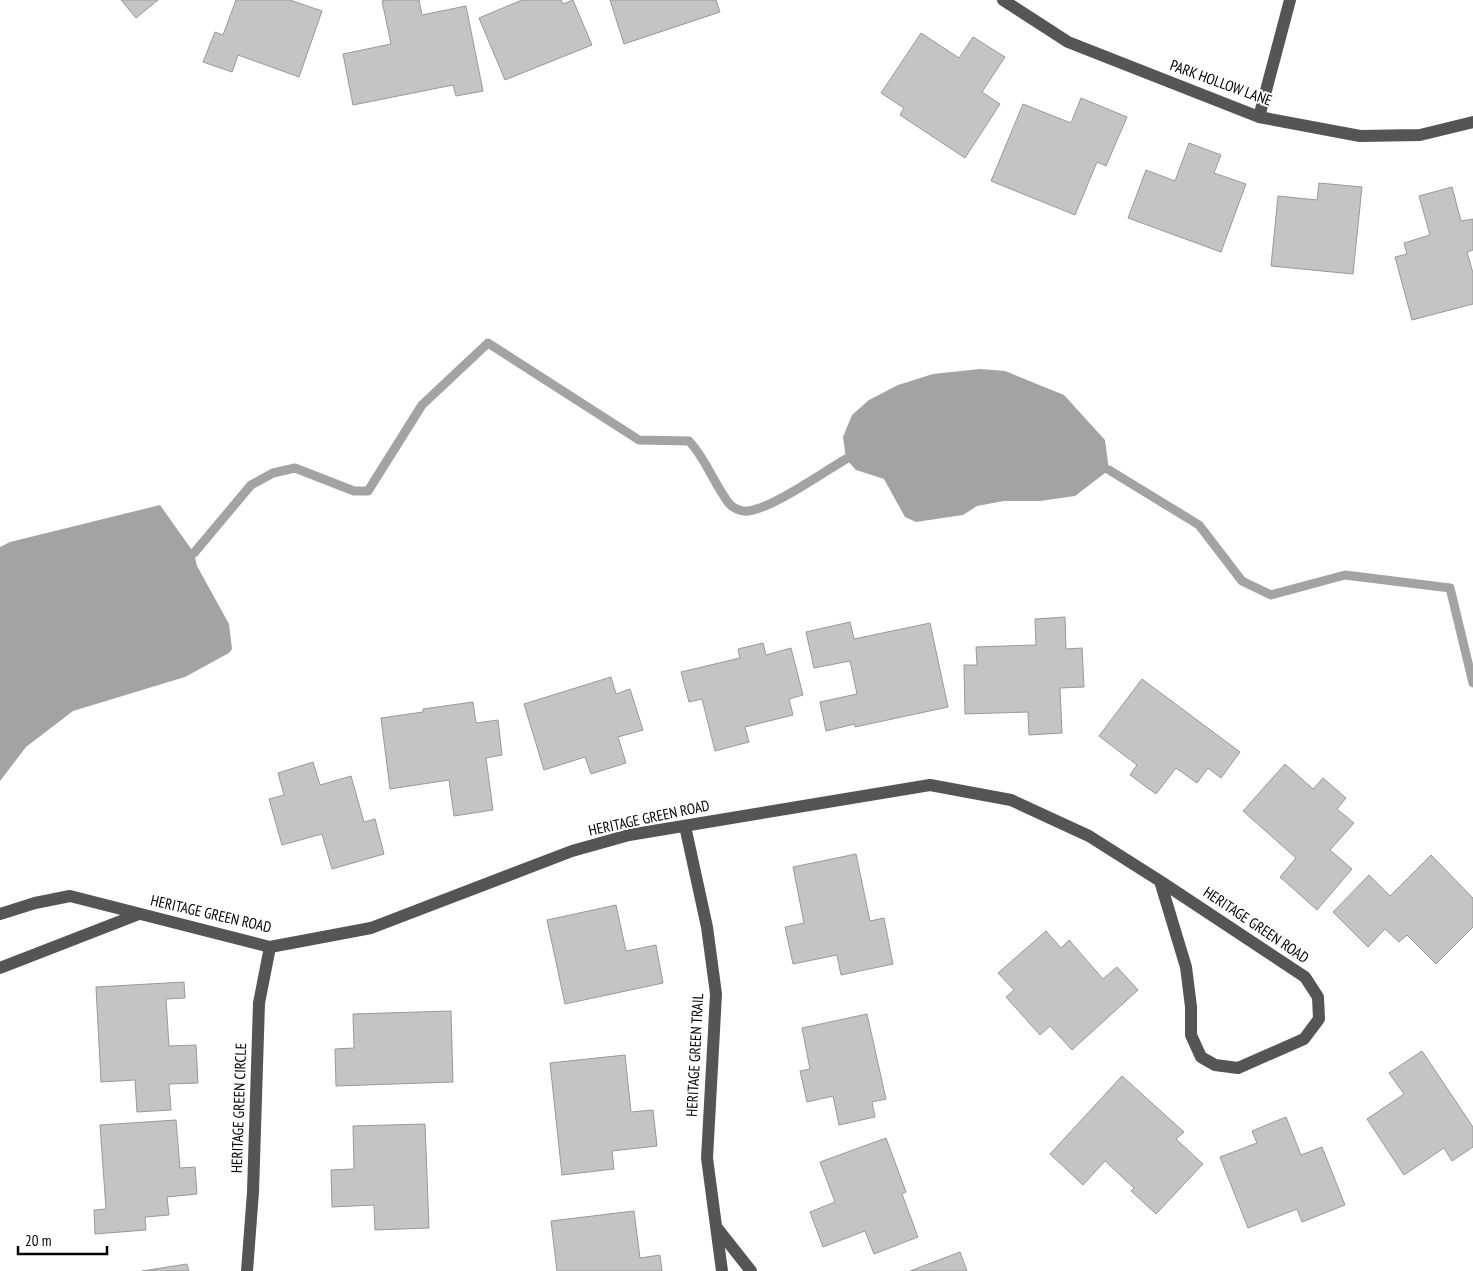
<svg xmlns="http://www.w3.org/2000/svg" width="1473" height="1271" viewBox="0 0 1473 1271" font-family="'PT Sans Narrow',sans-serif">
<rect width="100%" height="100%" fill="#fff"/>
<!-- water -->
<path fill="#a3a3a3" d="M980,369l25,2 59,24 41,45 4,30 -34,26 -35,5h-36l-27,5 -14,9 -47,7 -11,-5 -21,-38 -28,-9 -10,-11 -3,-22 9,-22 17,-15 29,-15 35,-11z
M160,505l34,48 3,13 32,58 3,25 -3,4 -44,24 -112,34 -47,36 -26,34v-234l10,-5z"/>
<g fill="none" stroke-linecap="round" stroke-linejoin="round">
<!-- stream -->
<path stroke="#a3a3a3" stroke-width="9" d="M1109,470l90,55 43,56 29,14 74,-20 105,13 23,95
M194,553l57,-68 22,-12 22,-5 59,23h14l54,-86 66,-62 151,97 50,1c17,18 24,41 39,61 4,6 13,10 20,9 25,-3 74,-38 98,-52"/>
</g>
<!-- building -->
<path fill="#c4c4c4" stroke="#999" d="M121,0h37l-22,18z
M236,0h54l32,11 -23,66 -61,-22 -6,17 -29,-10 12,-30 8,3z
M386,0h33l3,15 44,-9 17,85 -27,5 -3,-11 -100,20 -10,-51 48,-10 -9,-43z
M522,0h39l2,4 10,-4 19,45 -87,35 -26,-62z
M610,0h106l4,12 -96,32z
M921,33l38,25 14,-21 32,20 -23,35 18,12 -35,54 -65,-43 4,-7 -23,-15z
M1081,98l46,19 -21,49 -9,-4 -22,53 -84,-34 32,-77 48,19z
M1189,143l32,12 -7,18 32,11 -25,68 -93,-34 18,-48 29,11z
M1319,183l43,4 -9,87 -82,-8 7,-70 39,4z
M1452,187l9,34 12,-2v31l-6,2 6,21v31l-61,16 -17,-63 12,-3 -3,-11 26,-8 -11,-39z
M1065,617l1,32 16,-1 2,39 -24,1 2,45 -33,2 -1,-23 -63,2 -1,-49h13l-1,-18 60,-2 -1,-26z
M850,622l4,17 76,-16 18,84 -93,20v-3l-29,7 -6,-29 37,-8 -7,-33 -36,7 -8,-36z
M763,643l3,12 25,-7 12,47 -14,4 4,16 -48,12 4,15 -34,9 -13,-52 -13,3 -8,-30 59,-14 -2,-9z
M611,677l5,17 14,-5 13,41 -25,7 8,26 -35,11 -6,-17 -41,13 -20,-66z
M1142,679l98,73 -19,26 -13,-10 -11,15 -21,-15 -20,26 -26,-19 7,-10 -38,-29z
M473,702l3,21 22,-3 4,35 -16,3 7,52 -39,6 -5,-36 -59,9 -9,-71 42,-6v-3z
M313,762l7,23 31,-9 13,46 11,-3 9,35 -52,15 -10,-35 -40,11 -13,-46 15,-4 -6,-22z
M1285,764l28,25 10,-11 23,20 -9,11 17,14 -24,27 22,19 -35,41 -37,-33 16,-19 -53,-47z
M856,854l14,67 14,-3 9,46 -52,11 -4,-20 -44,9 -8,-37 19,-4 -11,-56z
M1431,855l42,43v29l-37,37 -29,-29 -8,7 -14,-13 -17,18 -35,-35 36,-37 21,21z
M616,905l10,46 30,-6 7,38 -98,21 -18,-84z
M1046,931l15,17 8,-8 34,39 14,-12 21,23 -66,60 -22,-24 -10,9 -34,-38 8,-7 -16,-17z
M184,982l1,16 -19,1 3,47 27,-1 2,38 -29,1 2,26 -34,2 -2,-32 -34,2 -5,-95z
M451,1011l2,71 -117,4 -1,-37 19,-1 -1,-34z
M867,1014l19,85 -14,3 3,15 -36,8 -6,-29 -26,6 -7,-31 10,-2 -8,-41z
M1422,1051l51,76v20l-21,14 -8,-13 -40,27 -37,-56 37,-25 -15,-21z
M625,1055l6,57 22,-2 4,36 -45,5 2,18 -52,6 -12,-112z
M1122,1076l62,56 -8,7 27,25 -47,50 -25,-23 3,-3 -29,-27 -22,24 -33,-31z
M1286,1117l15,38 21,-8 23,58 -43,17 -5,-13 -49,19 -28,-71 37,-14 -5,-12z
M176,1120l4,48 15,-1 2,27 -30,3 2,18 -24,2 1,13 -51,4 -1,-24 12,-1 -6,-84z
M425,1124l4,104 -54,2 -1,-25 -42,2 -1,-37 23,-1 -1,-43z
M886,1138l20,54 -4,2 16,43 -44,17 -9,-23 -42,16 -13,-35 25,-10 -15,-40z
M634,1211l6,47 20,-3 2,16h-105l-6,-50z
M960,1252l7,19h-57z
M187,1264l2,7h-47z"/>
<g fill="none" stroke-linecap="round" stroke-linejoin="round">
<!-- minor -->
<path stroke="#555" stroke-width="12" d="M1003,0l65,42 191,75 101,19 60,-1 53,-13
M1259,117l31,-117
M685,826l22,101 9,67 -9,164 15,113
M0,914l35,-11 35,-7 200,51 101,-19 201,-77 57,-16 301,-50 81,15 78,36 71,45 26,86 5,40v28l10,22 14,8 23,3 66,-29 15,-20 -1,-22 -13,-20 -145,-96
M0,968l139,-54
M717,1228l34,43
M247,1271l6,-79 6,-189 11,-56"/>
</g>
<g text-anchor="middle" stroke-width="4" stroke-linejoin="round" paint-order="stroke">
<!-- street labels -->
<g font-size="15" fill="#000" stroke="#fff">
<text transform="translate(1221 83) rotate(20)" y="5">PARK HOLLOW LANE</text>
<text transform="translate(649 818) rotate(-12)" y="5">HERITAGE GREEN ROAD</text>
<text transform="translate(211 914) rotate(13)" y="5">HERITAGE GREEN ROAD</text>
<text transform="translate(1256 925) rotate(34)" y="5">HERITAGE GREEN ROAD</text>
<text transform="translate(695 1055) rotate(-87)" y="5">HERITAGE GREEN TRAIL</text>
<text transform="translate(239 1108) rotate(-88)" y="5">HERITAGE GREEN CIRCLE</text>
</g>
</g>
<!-- scale -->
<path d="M18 1246v8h89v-8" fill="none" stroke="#000000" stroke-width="2.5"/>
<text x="25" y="1246" font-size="15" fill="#000000" stroke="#ffffff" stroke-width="4" paint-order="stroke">20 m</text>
</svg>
